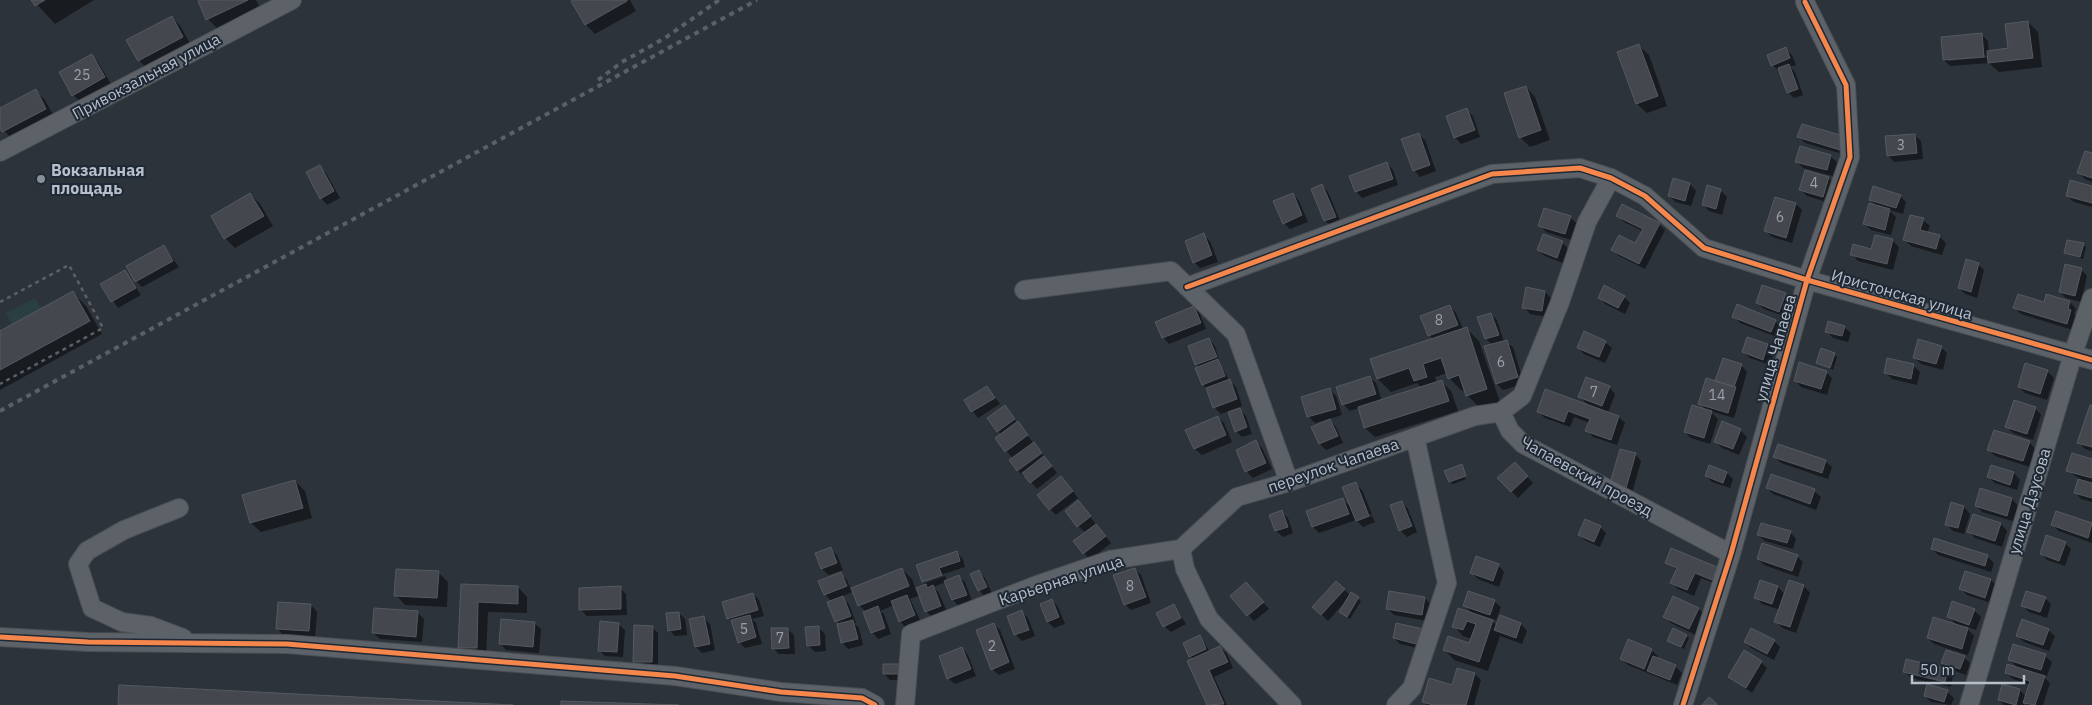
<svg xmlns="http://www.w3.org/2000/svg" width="2092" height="705" viewBox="0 0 2092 705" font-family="'IBM Plex Sans',sans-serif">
<rect width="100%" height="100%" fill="#2d333a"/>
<!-- green -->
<path fill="#2a3f41" d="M35,298l6,11 -29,16 -6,-12z"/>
<!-- shadow -->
<path fill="#0007" fill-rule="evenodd" d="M33,0h61l-39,24z
M203,0h53l4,8 -43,20 -9,-9z
M575,0h55l6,11 -41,23 -9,-9z
M172,17l9,10 11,20 -44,23 -9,-10z
M2028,22l10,10 4,35 -43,5 -10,-9 -39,3 -6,-6 38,-25 6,6 1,11 20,-3zM1991,55v2l-43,4v-2z
M1639,46l10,9 18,51 -20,7 -10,-9z
M1785,49l7,6 4,10 -6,2 5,5 8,23 -9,3 -6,-6 -8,-21 -8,-6z
M92,55l6,7 13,22 -31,17 -7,-6z
M1526,87l9,10 15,43 -20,7 -10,-10z
M36,91l9,9 10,19 -42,22 -13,-16v-16z
M1466,110l7,6 7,21 -19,7 -6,-7z
M1418,134l7,6 11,31 -16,6 -6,-7z
M1915,135l6,6 2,18 -29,3 -6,-7z
M1799,137h44l3,18 -41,-12z
M2092,155v27l-7,-3 -6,-6z
M1830,156l7,6 -4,14 -30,-8 -6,-6z
M1387,163l6,7 5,15 -36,13 -6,-7z
M320,167l6,6 14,25 -13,7 -6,-7z
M1829,178l6,7 -5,18 -23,-7 -7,-7z
M1690,184l6,7 -5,15 -15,-4 -7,-6z
M1322,185l6,7 13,31 -9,4 -7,-6 -13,-32z
M1708,187l13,4 6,6 -5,18 -13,-4 -6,-6z
M2092,187v20l-18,-5 -7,-6z
M250,194l10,10 13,22 -38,22 -10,-10 -13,-22z
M1293,194l6,7 9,21 -18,7 -6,-6z
M1900,196l6,6 -3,12 -14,-4 7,7 -5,18 -20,-5 -6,-6 13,-17 -8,-7z
M1776,198l20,6 6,6 -10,33 -20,-6 -6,-6z
M1617,215l42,9 6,6 -20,39 -26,-13 -6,-6 23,-5 7,-14 -19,-9z
M1570,217l7,7 -6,16 -25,-8 -6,-7z
M1923,220l7,6 -3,7 12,3 7,7 -4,12 -31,-9 -7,-7z
M1204,235l6,6 8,21 -18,6 -6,-6z
M1876,236l17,5 6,6 -6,23 -35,-9 -6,-7 20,-4z
M1562,242l6,7 -5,14 -18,-7 -7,-6z
M2083,245l3,2 -3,12 -18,-6z
M164,246l15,21 -37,20 -6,-6z
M1978,264l6,6 -7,28 -12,-4 -6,-6z
M2081,269l6,7 -6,26 -15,-4 -6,-6z
M125,271l16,24 -23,13 -16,-24z
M1545,292l6,6 -3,19 -18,-3 -6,-7z
M73,293l13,13 16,28 -102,56v-57z
M1785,294l7,6 -6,17 -22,-8 -7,-6z
M1599,297h25l6,6 -5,11 -20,-10z
M2070,302l6,7 -2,5 3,3 -4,13 -52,-16 -6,-6z
M1450,306l6,7 7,16 3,-1 13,13 21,61 -20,6 -13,-13 -2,-5 -3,1 -13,-13 -2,-5 -12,4 2,6 5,-1 9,9 7,20 -83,26 -10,-9 -6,-20 -9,3 -6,-6 -6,-17 31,-11 7,6 6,18 40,-13 -5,-5 -26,9 -13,-13 55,-40 -4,-4z
M1194,307l6,7 6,15 -37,15 -6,-7z
M1491,314l6,6 7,22 9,5 11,37 -21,6 -6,-6 -4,-39 -7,-6z
M1734,316l41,5 6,6 -4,10 -37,-14z
M1844,327l7,6 -3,9 -15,-4 -6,-7z
M1748,338l20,7 6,7 -4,13 -20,-7 -7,-6z
M1209,339l6,7 5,18 9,16 7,7 6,19 -21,8 -7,-7 -17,-38 3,-1 -4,-4z
M1605,342l7,6 -7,15 -21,-9 -6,-6z
M1941,347l6,6 -4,17 -22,-6 -7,-7z
M1834,354l3,3 -4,13 -16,-8z
M1888,359l26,7 6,6 -3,13 -25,-6 -7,-7z
M1741,365l6,7 -13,46 -24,-7 8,8 -8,25 -19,-6 -6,-6 22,-21 -7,-8 16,-21z
M2047,371l7,7 -7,22 -22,-7 -6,-6z
M1826,372l6,6 -5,17 -26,-8 -6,-7z
M987,387l13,17 -22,14 -13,-17z
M1609,387l6,7 -7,19 11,4 6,6 -8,22 -24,-8 -6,-7 3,-7 -16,-6 -4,10 -25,-9 -7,-6 51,-6 -9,-9z
M1330,390l6,6 6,19 -27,8 -6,-6 -6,-19z
M1005,407l52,66 -20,16 -11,-13 -2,1 -6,-6 -8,-11 3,-2 -7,-7 -4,-16 -4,-4z
M2092,407v44l-7,-2 -6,-7z
M2035,408l6,7 -8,25 -20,-7 -6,-6z
M1239,410l7,6 6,18 -10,3 -6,-6z
M1218,417l6,6 8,19 -30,13 -7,-6 -8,-19z
M1330,420l6,7 7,16 -17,7 -6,-6 -7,-17z
M1740,430l7,7 -8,18 -17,-7 -6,-6z
M1256,442l6,6 10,21 -19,9 -7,-7z
M2029,442l6,7 -5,18 -35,-11 -7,-7z
M1635,454l6,7 -9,32 -15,-4z
M1775,457l50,4 7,6 -4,12 -47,-16z
M2092,461v41l-11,-3 -6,-7 5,-13 -12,-8z
M1462,465l4,14 -13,5 -3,-2z
M1992,466l22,7 6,7 -3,10 -22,-7 -7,-6z
M1709,467l18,6 6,6 -3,9 -18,-6 -6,-6z
M1521,470l12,13 -15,15 -19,-20z
M295,481l10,10 7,27 -51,14 -10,-9 -7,-27z
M1067,484l11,14 -22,17 -6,-6z
M1356,484l6,6 10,24 -14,5v2l14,-5 3,6 -12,5 -7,-7 -37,13 -6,-6 30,-27 9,8z
M1767,488l47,3 7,6 -5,13 -43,-16z
M1981,489l31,10 6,7 -5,15 -31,-9 -6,-7z
M1078,502l33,41 -21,17 -6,-7 2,-20 -8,-7z
M1402,502l6,7 9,23 -10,5 -7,-7z
M1952,504l12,3 6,7 -6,20 -11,-3 -7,-7z
M1282,512l6,6 5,15 -10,4 -7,-6z
M2057,512l35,12v19l-33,-12 -7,-6z
M2001,524l6,7 -5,16 -27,-9 -6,-6z
M1600,527l6,6 -6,14 -14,-6 -7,-6z
M1790,532l6,7 -3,10 -28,-8 -7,-6z
M1935,540l53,17 6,6 -3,9 -53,-17 -6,-6z
M2065,543l6,6 -6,17 -18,-6 -6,-7z
M831,549l6,6 6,15 -14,5 -7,-6 -5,-15z
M1672,549l45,19 6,6 -5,11 -17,-7 -7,18 -16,-7 -6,-6 5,-13 -10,-8z
M956,552l7,7 2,8 -40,13v3l20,-7 2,5 11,-5 7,6 7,19 -13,5 -6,-6 -7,-18 -13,5 6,6 8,19 -14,6 -7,-7 -6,-16 -10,4 11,23 -15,6 -6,-7 -6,-16 -14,6 4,3 7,20 -13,5 -6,-7 -6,-20 -7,-7 -5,-14 -13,6 8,7 7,19h-2l5,5 4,17 -15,4 -6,-7 -3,-17 -10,-22 3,-1 -7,-8 -5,-12 21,-8 6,6 4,10 51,-21 10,10 4,11 11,-5 -4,-3 -6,-16z
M1797,556l6,6 -5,15 -34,-12 -6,-6z
M1498,565l6,7 -5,15 -21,-8 -6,-6z
M1135,569l6,6 10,28 -20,7 -6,-6z
M978,571l7,7 7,16 -7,3 -6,-7z
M438,572l10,10 -1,25 -42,-2 -9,-10z
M1991,580l6,6 -6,17 -24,-8 -6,-6z
M1336,582l14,13 1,-1 10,7 -11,18 -7,-5v-10l-15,17 -14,-14z
M1761,582l17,5 7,8 5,-13 14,4 6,7 -14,40 -14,-5 -6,-7 4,-11 -18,-6 -6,-7z
M462,585l56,2 9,10v16l-39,-1 -2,45h-17l-9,-10z
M620,588l6,6 1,21 -40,1 -7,-7z
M1252,590l17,19 -15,12 -23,-24z
M753,594l6,6 5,16 -12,3 4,4 6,21 -17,4 -6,-6 -6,-19 -5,-5z
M1424,598l7,6 -3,17 -34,-6 -6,-6z
M2045,598l6,6 -4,14 -18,-6 -6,-6z
M1052,600l6,7 7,17 -11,4 -6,-6z
M1494,601l7,6 -5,13 -7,-2 8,8 3,-9 21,7 6,7 -5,13 -22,-8 -12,35 -34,-11 -9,-10 25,-6 2,-5 -9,-3 -9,-10 20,-11 -9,-9z
M311,605l6,7 -2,25 -32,-2 -6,-7z
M1174,606l12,18 -15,8 -7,-6z
M1699,609l6,6 -9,20 -25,-12 -6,-6z
M1974,610l7,7 -5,13 -11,-4 9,10 -6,19 -34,-11 -6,-6 30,-12 -10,-10z
M417,612l7,7 -2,23 -42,-3 -7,-6z
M1022,612l6,6 7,18 -13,5 -7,-7z
M679,613l6,6 2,16 -12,1 -6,-6z
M703,617l7,7 5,26 -13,3 -6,-6z
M534,623l7,6 -2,24 -33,-3 -6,-7z
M618,624l7,6 -2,27 -18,-1 -6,-6z
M993,624l7,6 15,39 -16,6 -7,-6z
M652,627l6,6v35h-17l-7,-7z
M818,627l7,7 1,17 -11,1 -7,-7z
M787,629l7,6 1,19h-16l-6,-6z
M1423,630l3,20 -26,-6 -6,-6z
M2048,630l7,6 -6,15 -25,-9 -6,-6z
M1687,636l2,2 -5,11 -15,-8z
M1200,637l10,15 10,-5 7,7 6,14 -19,9 13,28h-19l-19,-43 5,-3 -4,-3z
M1774,641l6,6 -6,13 -23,-12 -6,-6z
M962,648l6,7 8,21 -21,8 -7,-6z
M1651,650l7,6 -1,3 18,7 7,7 -5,12 -49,-20 -7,-6z
M2045,656l7,6 -5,14 -6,-2 9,9 -7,22h-16l-3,-3v3h-20l-5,-5 4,-14 17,4 6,7 4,-12 -17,-6 -7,-6 13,-4 -10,-10z
M1964,657l6,6 -4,12 -17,-6 -7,-6z
M1761,662l6,6 -15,25 -22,-16z
M902,665l6,15h-18l-6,-6z
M1458,669l17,5 6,6 -7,25h-47l-4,-4 29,-15z
M1947,670l6,6 -2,11 -40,-9 -6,-7z
M1947,692l7,6 -3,7 -20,-3 -6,-6z"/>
<!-- building -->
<path fill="#44484e" stroke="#545a61" d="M31,0h14l-10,6z
M200,0h48l-42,20 -8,-19z
M573,0h54v1l-42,24 -14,-24z
M172,16l11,21 -45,24 -12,-21z
M2028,21l5,37 -45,5 -1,-12 21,-3 -3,-24z
M1982,33l2,24 -41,3 -2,-23z
M1639,44l19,52 -22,8 -19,-52z
M1786,47l4,11 -19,8 -4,-11z
M92,54l13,23 -33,19 -13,-24z
M1789,64l9,25 -11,4 -9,-25z
M1526,86l15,44 -22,8 -15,-45z
M36,89l10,20 -44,23 -2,-4v-20z
M1467,108l8,22 -21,8 -8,-22z
M1802,124l42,12 -4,14 -43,-13z
M1419,133l11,32 -17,6 -12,-32z
M1915,134l2,19 -30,3 -2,-20z
M1800,146l31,9 -4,15 -32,-8z
M2085,151l7,2v25l-15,-5z
M1387,162l6,17 -38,13 -6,-16z
M320,165l14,26 -14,8 -14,-27z
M1805,170l24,7 -6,20 -24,-7z
M1673,178l17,5 -5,18 -17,-5z
M2070,180l22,6v17l-26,-7z
M1322,184l14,33 -12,4 -13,-32z
M1707,185l14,4 -5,20 -14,-4z
M1873,186l28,9 -5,13 -27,-8z
M250,193l14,23 -40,23 -13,-23z
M1293,193l9,22 -19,9 -10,-23z
M1775,197l21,6 -10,35 -22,-7z
M1869,203l21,6 -5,21 -22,-6z
M1622,204l38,19 -21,41 -28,-14 8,-15 16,8 8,-14 -27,-13z
M1544,208l27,8 -6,18 -27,-8z
M1910,215l14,3 -4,12 20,5 -4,14 -33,-9z
M1204,233l8,22 -19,8 -8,-22z
M1543,234l20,7 -6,17 -20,-8z
M1875,235l18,4 -6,25 -37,-9 3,-11 18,5z
M2067,240l17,3 -4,14 -16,-4z
M164,245l9,16 -38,21 -9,-16z
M1966,259l13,4 -8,29 -13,-4z
M2065,264l17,4 -7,28 -16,-4z
M125,270l11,18 -25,14 -11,-18z
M1604,285l21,11 -7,12 -20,-10z
M1762,285l24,8 -7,19 -23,-9z
M1526,287l19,4 -3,20 -20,-3z
M73,291l17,30 -90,49v-39z
M2018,294l26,8 2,-8 24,7 -2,8 3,1 -4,14 -54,-16z
M1737,304l39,16 -5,12 -39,-15z
M1450,305l8,20 -30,11 -8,-20z
M1194,306l7,17 -39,15 -7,-16z
M1491,313l8,22 -14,4 -8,-22z
M1828,321l17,5 -3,10 -17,-4z
M1467,327l20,62 -21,7 -7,-21 -11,4 -7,-21 -18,6 4,13 -13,4 -5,-13 -32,11 -7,-20z
M1584,331l22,10 -7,16 -22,-9z
M1747,337l21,7 -5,16 -21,-8z
M1209,338l8,19 -22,8 -7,-19z
M1918,339l24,7 -6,18 -23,-6z
M1507,340l11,37 -22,7 -12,-38z
M1821,348l14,5 -5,15 -14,-5z
M1723,358l19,6 -8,23 -19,-6z
M1887,358l27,6 -3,15 -27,-6z
M1218,359l7,17 -23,9 -7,-17z
M1799,362l28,9 -6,18 -27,-8z
M2025,363l23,7 -8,24 -22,-7z
M1370,376l6,18 -34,11 -6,-18z
M1586,377l24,9 -8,20 -24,-9z
M1706,378l30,9 -8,26 -30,-9z
M1230,379l7,20 -24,9 -7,-20z
M1442,380l7,21 -85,27 -6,-21z
M987,386l8,12 -24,14 -7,-12z
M1330,388l6,21 -29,8 -6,-20z
M1545,389l74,27 -8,24 -26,-9 5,-12 -22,-8 -4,11 -27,-10z
M2014,400l22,7 -9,27 -22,-7z
M1005,405l10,14 -18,13 -10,-14z
M1692,405l20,6 -8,27 -20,-6z
M2090,405h2v42l-15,-4z
M1240,408l7,19 -12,5 -7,-20z
M1218,416l8,19 -32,14 -9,-19z
M1330,419l8,17 -19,8 -8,-17z
M1018,421l10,14 -23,17 -10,-14z
M1722,421l19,8 -8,20 -19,-7z
M1994,430l36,11 -7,20 -36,-11z
M1256,440l10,23 -21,9 -9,-22z
M1034,442l8,11 -25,18 -8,-11z
M1778,444l48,16 -4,13 -49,-16z
M1620,449l16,4 -10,35 -16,-5z
M2072,453l20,6v19l-26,-7z
M1044,456l8,10 -22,17 -8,-10z
M1515,462l13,14 -17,16 -14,-14z
M1462,464l4,12 -17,6 -5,-11z
M1709,465l18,7 -4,11 -18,-7z
M1991,465l23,7 -4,13 -23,-8z
M1771,474l44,15 -5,15 -44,-16z
M1061,476l12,15 -24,19 -12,-15z
M2078,479l14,4v15l-18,-5z
M295,480l8,28 -53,15 -8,-28z
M1356,482l13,34 -13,5 -14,-34z
M1980,488l32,10 -5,18 -32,-10z
M1343,498l6,16 -37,13 -6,-16z
M1078,500l13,16 -14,11 -12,-16z
M1402,501l10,25 -13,5 -9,-26z
M1951,502l13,4 -6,22 -13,-3z
M1282,510l6,17 -13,4 -6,-16z
M2056,511l36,12 -4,15 -37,-13z
M1973,514l28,9 -6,18 -28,-9z
M1585,519l16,7 -7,16 -16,-7z
M1761,523l30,8 -4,12 -30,-8z
M1096,524l10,12 -23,18 -10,-13z
M2046,535l20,7 -7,19 -19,-7z
M1934,538l54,17 -3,11 -54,-17z
M1762,543l36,12 -6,16 -35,-12z
M831,547l6,16 -16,6 -6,-16z
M1671,548l46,19 -5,13 -17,-7 -8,17 -17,-7 7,-15 -12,-5z
M957,551l3,10 -21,7 3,7 -20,7 -6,-17z
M1476,556l23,8 -6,17 -23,-8z
M902,568l7,18 -51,20 -7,-18z
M1135,568l11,29 -22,8 -11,-30z
M396,569l43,2 -2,27 -43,-2z
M979,570l8,17 -9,4 -8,-17z
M1965,571l26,8 -6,19 -26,-9z
M841,572l6,14 -23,9 -6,-14z
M959,575l8,20 -15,5 -8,-19z
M1760,580l18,6 -6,18 -18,-6z
M1789,580l15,5 -14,42 -16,-5z
M1336,581l9,8 -24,26 -9,-8z
M1246,582l18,20 -17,14 -17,-20z
M461,584l57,2v18l-40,-2 -1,46h-19z
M926,584l1,4 6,-3 8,21 -16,6 -9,-24z
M621,586v23l-42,1v-22z
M1389,591l36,6 -3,18 -36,-6z
M1468,591l27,9 -5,15 -27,-9z
M2026,591l20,6 -6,15 -19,-6z
M1351,592l8,5 -12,20 -8,-5z
M753,593l5,17 -31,9 -5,-17z
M907,595l8,20 -16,7 -8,-21z
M843,596l8,20 -16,6 -8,-20z
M1673,596l26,12 -10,21 -26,-12z
M1052,599l7,18 -12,5 -7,-18z
M1952,601l23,8 -6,16 -22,-8z
M278,602l33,2 -2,27 -33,-2z
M1174,604l7,14 -18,9 -7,-14z
M878,606l7,22 -14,5 -8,-21z
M374,608l44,3 -2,26 -44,-4z
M1458,608l35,12 -14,42 -36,-12 5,-14 21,7 7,-19 -9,-3 -4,9 -11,-3z
M1022,610l7,20 -15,5 -7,-19z
M679,612l2,17 -13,2 -2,-18z
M750,615l6,22 -18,6 -7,-23z
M1500,615l21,8 -5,15 -22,-8z
M704,616l6,28 -15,3 -6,-28z
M1933,617l35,11 -6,21 -35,-11z
M501,619l34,3 -2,25 -34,-3z
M2022,619l27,10 -6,16 -27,-9z
M853,620l5,19 -17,4 -4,-19z
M600,621l19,2 -2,29 -19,-1z
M994,623l15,39 -18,8 -15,-40z
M1396,623l27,6 -3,16 -27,-7z
M634,625l19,1 -1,36h-19z
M819,626l1,19 -13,1 -2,-19z
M771,628h17l1,20 -17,1z
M1673,628l14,7 -6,12 -14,-6z
M1751,628l24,12 -8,14 -23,-12z
M1200,635l6,14 -17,8 -6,-14z
M1628,639l24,10 -8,20 -24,-10z
M2013,644l33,10 -5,16 -33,-10z
M1220,646l8,16 -19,8 15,34 -17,1 -20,-44z
M962,647l9,22 -24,10 -8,-23z
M1744,650l18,11 -16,27 -18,-11z
M1946,650l19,6 -5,13 -19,-6z
M1653,656l23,9 -6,15 -23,-9z
M1906,659l42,10 -3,13 -42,-10z
M883,664h19v10h-19z
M2007,664l38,12 -10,29 -12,-2 7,-22 -25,-8z
M1457,668l18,5 -9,32h-33l-11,-3 7,-24 23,7z
M1927,684l21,6 -4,12 -20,-6z
M2002,684l18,5 -4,16 -18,-5z
M119,685l394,20h-395z
M1709,697l8,7 -1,1h-14z
M561,701l118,4h-118z"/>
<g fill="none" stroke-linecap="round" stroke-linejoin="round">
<!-- minor casing -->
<g stroke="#4a4f54" stroke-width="20">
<path id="minor" d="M0,152l292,-152
M1611,178l-24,44 -27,80 -38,94 -21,16 9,19 13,13 208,110
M1187,287l305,-113 88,-6 31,10 34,18 59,52 103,32 285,80
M1024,290l147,-19 65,63 53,148
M179,508l-55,22 -37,21 -9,13 14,44 30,14 29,4 32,12
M1181,549l56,-52 52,-15 186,-66 26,-4
M0,637l88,5 199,2 388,32 106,16 81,6 13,7
M905,705l6,-71 126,-49 73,-25 71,-11 4,20 24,50 83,86
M1396,705l16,-17 35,-105 -32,-146
M1683,705l48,-151 76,-274 43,-123 -4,-72 -41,-83
M1969,705l104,-351 19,-56"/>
</g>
<!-- path -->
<path stroke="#5b6065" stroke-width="2.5" stroke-dasharray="4 4" stroke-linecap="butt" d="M0,302l69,-37 34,63 -103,56"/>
<!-- minor -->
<use href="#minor" stroke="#5d6168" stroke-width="18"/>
<!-- rail -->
<path stroke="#5b6066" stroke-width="4" stroke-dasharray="5 5" stroke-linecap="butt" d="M598,80l24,-18 43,-24 54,-38
M0,411l757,-411"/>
<!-- cycleway casing -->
<g stroke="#1f2935" stroke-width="8">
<path id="cycleway" d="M1187,287l305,-113 88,-6 31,10 34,18 59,52 103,32 285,80
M0,637l88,5 199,2 388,32 106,16 81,6 13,7
M1683,705l48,-151 76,-274 43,-123 -4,-72 -41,-83"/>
</g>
<!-- cycleway -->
<use href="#cycleway" stroke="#f5874c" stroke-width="5"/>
</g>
<!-- markers -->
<circle fill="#878e98" stroke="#1f2935" stroke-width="2" cx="41" cy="179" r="5"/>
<g text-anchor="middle" stroke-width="4" stroke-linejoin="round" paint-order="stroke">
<!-- number labels -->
<g font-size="14" fill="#9aa1ab">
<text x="82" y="80">25</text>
<text x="1901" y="150">3</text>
<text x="1814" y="188">4</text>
<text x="1780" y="222">6</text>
<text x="1439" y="325">8</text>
<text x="1501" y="367">6</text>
<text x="1594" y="397">7</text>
<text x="1717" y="400">14</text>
<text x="1130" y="591">8</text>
<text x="744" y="634">5</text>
<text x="780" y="643">7</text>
<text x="992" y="651">2</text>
</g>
<!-- street labels -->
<g font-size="16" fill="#b7bfca" stroke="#1f2935">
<text transform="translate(146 76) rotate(-28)" y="6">Привокзальная улица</text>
<text transform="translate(1902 294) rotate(16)" y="6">Иристонская улица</text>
<text transform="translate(1775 348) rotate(-74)" y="6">улица Чапаева</text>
<text transform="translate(1333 465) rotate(-19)" y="6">переулок Чапаева</text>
<text transform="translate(1587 476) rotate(29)" y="6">Чапаевский проезд</text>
<text transform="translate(2029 501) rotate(-73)" y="6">улица Дзусова</text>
<text transform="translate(1061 580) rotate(-18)" y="6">Карьерная улица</text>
</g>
<!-- poi labels -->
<g font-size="16" font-weight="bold" fill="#b7bfca" stroke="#1f2935" text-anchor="start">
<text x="51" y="176">Вокзальная<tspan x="51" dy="18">площадь</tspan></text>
</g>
</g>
<!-- scale -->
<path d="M1912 675v8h112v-8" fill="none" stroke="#b7bfca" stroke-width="2.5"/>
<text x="1920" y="675" font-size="15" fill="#b7bfca" stroke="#1f2935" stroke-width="4" paint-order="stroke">50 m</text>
</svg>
